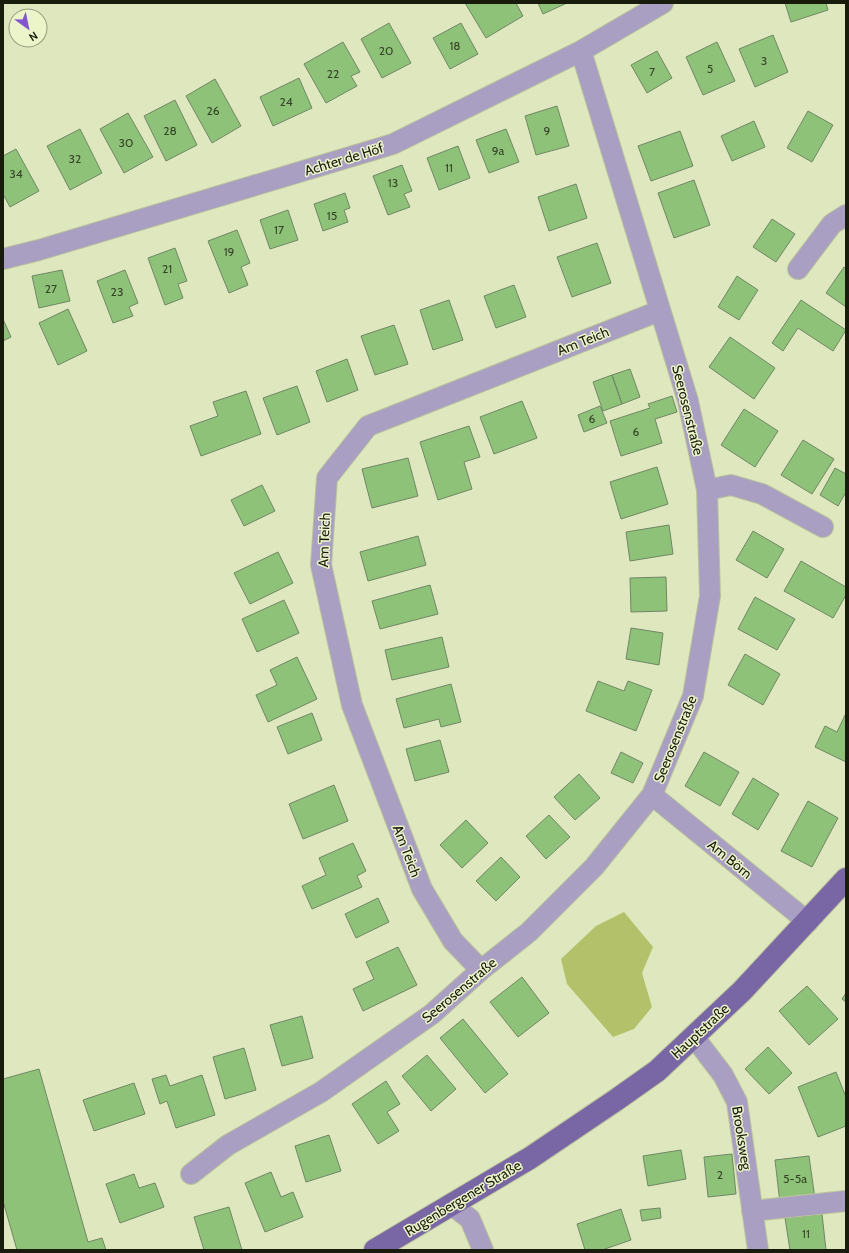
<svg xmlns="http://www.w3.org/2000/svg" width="849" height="1253" viewBox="0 0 849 1253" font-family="Cabin,sans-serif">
<rect width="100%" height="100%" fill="#dee7bd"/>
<!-- water -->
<path fill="#b3c26a" d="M624,912l29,35 -11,26 10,34 -18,22 -21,8 -46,-53 -6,-25 35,-33z"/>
<!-- building -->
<path fill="#8fc279" stroke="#708766" d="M465,3h51l7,13 -37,22z
M538,3h29l-24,11z
M785,3h41l2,7 -37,12z
M389,23l22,40 -29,15 -21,-39z
M461,23l17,31 -28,15 -17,-31z
M773,35l15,37 -33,15 -16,-38z
M343,42l17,30 -9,4 6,10 -31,17 -22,-39z
M717,42l18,39 -32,14 -17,-38z
M657,51l15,27 -25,15 -16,-28z
M299,78l13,30 -39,18 -13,-29z
M215,79l26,47 -29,17 -26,-47z
M175,100l22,45 -31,16 -22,-45z
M557,106l12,40 -33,9 -11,-39z
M808,111l25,14 -21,37 -25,-14z
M128,113l25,44 -29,16 -24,-44z
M754,121l11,26 -33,14 -11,-25z
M80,129l22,44 -32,17 -23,-44z
M506,129l13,33 -30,11 -13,-33z
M680,131l13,35 -42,15 -13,-35z
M458,146l12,32 -31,12 -12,-32z
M16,149l23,42 -29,16 -7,-13v-38z
M402,165l10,26 -8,3 6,13 -22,8 -15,-39z
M694,180l16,45 -36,13 -16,-45z
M576,184l11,34 -38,13 -11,-34z
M345,193l5,15 -6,2 4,12 -25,9 -9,-27z
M288,210l10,30 -28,9 -10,-29z
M772,219l23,15 -19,28 -23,-15z
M237,230l13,33 -9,4 7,18 -19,8 -21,-52z
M597,243l14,40 -39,14 -15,-40z
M175,248l12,33 -9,3 5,14 -18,7 -17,-47z
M844,267l2,2v38l-20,-14z
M62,270l8,31 -31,7 -7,-32z
M125,270l13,33 -9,4 4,9 -20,7 -16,-42z
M737,276l21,14 -19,30 -21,-13z
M514,285l12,32 -30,11 -12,-32z
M449,300l14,40 -30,10 -13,-40z
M801,300l45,30 -13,21 -35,-23 -15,23 -11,-8z
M68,309l19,42 -29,14 -19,-42z
M3,319l8,18 -8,4z
M394,325l14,39 -33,11 -14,-39z
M730,337l45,31 -21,31 -45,-32z
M347,359l11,31 -31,12 -11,-31z
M630,369l10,28 -18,7 -10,-29z
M612,375l10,29 -19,7 -10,-29z
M297,386l13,36 -33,13 -14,-37z
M246,391l15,43 -60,22 -11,-30 28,-10 -5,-14z
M672,396l5,16 -22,7 7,24 -41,13 -11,-35 40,-13 -2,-4z
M522,401l15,37 -43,16 -14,-37z
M600,406l7,17 -23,9 -6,-17z
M744,409l34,22 -23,36 -34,-22z
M469,426l11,31 -16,5 8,27 -34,11 -18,-58z
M803,440l31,19 -22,35 -31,-19z
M408,458l10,38 -46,12 -10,-39z
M657,467l11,37 -47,15 -11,-37z
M835,468l11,6v18l-8,14 -18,-11z
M262,485l13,26 -31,15 -13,-26z
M669,525l4,29 -43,7 -4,-29z
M753,531l31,18 -17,29 -31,-18z
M418,536l8,29 -58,16 -8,-29z
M278,552l15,31 -43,21 -16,-31z
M801,561l45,26v8l-13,23 -49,-27z
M666,577l1,34 -36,1 -1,-34z
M430,585l8,29 -58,15 -8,-28z
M755,597l40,22 -18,31 -39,-21z
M284,600l15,33 -42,19 -15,-33z
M631,628l32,5 -4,32 -33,-6z
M442,637l7,30 -57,13 -7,-30z
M745,654l35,20 -17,31 -35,-20z
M297,657l20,42 -49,23 -12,-27 21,-10 -7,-15z
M598,681l26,10 4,-10 24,9 -16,41 -50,-20z
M451,684l10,38 -20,5 -2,-8 -35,9 -8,-29z
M312,713l10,27 -34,14 -11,-27z
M846,713v49l-31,-15 10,-21 12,6z
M440,740l9,32 -34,9 -9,-32z
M621,752l22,11 -10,20 -22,-10z
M704,752l35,20 -19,34 -35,-20z
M579,774l21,24 -25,22 -21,-23z
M753,778l26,16 -21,36 -26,-16z
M334,785l14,36 -45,18 -14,-35z
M808,801l30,17 -26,49 -31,-16z
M549,815l21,22 -24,22 -20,-23z
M466,820l22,23 -26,25 -22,-23z
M353,843l13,28 -9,5 5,11 -50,22 -10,-23 24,-11 -7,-17z
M501,857l19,20 -24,24 -20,-20z
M378,898l11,24 -33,16 -11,-24z
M398,947l19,38 -54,26 -10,-22 21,-10 -8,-17z
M522,977l27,36 -31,24 -28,-35z
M807,986l31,33 -29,26 -30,-34z
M846,993v9l-4,-3z
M302,1016l11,42 -31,8 -12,-41z
M463,1019l45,55 -23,19 -45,-55z
M768,1047l24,26 -23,21 -24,-25z
M244,1048l12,42 -31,9 -12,-42z
M427,1055l29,34 -25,22 -29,-35z
M39,1069l49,173 14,-4 4,12h-89l-14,-49v-122z
M836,1072l10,25v29l-28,11 -20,-50z
M166,1075l4,11 32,-11 13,40 -39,13 -9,-27 -7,3 -8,-25z
M386,1081l14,23 -13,8 12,19 -21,13 -26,-40z
M134,1083l11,31 -51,17 -11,-31z
M329,1135l12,36 -35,11 -11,-36z
M681,1150l5,29 -38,7 -5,-30z
M732,1154l4,40 -28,3 -4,-40z
M809,1156l6,43 -35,4 -5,-43z
M271,1172l10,25 12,-5 10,25 -38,15 -20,-49z
M134,1174l5,14 16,-5 9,24 -44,16 -14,-39z
M229,1207l13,43h-38l-10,-33z
M660,1208l1,10 -19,3 -2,-11z
M621,1209l10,31 -29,10h-17l-8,-26z
M822,1214l4,36h-36l-5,-32z"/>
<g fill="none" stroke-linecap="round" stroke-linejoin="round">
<!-- minor casing -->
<g stroke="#bbc29d" stroke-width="22">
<path id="minor" d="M3,259l36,-9 354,-106 188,-93 82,-48
M798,269l34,-45 14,-9
M707,490l24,-5 31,9 61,33
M652,795l156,127
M481,970l-28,-29 -31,-52 -70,-184 -31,-140 6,-87 41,-52 291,-115
M694,1037l29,38 14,27 21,148
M191,1174l37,-29 93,-53 111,-78 49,-44 48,-38 65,-65 58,-72 41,-99 17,-100 -3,-106 -19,-89 -107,-350
M452,1205l18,14 13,31
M752,1211l94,-10"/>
</g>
<!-- major casing -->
<g stroke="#bbc29d" stroke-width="24">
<path id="major" d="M375,1250l155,-92 86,-58 41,-29 85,-80 104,-112"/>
</g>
<!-- minor -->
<use href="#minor" stroke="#a89fc2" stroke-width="20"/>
<!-- major -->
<use href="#major" stroke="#7966a5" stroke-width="22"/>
</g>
<g text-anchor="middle" stroke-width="3" stroke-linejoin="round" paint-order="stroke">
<!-- number labels -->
<g font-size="12" fill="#364527">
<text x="455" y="50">18</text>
<text x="386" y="55">20</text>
<text x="764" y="65">3</text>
<text x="710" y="73">5</text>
<text x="652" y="76">7</text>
<text x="333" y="78">22</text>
<text x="286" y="106">24</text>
<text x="213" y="115">26</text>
<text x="170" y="135">28</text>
<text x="547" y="135">9</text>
<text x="126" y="147">30</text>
<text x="498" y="155">9a</text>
<text x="75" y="163">32</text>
<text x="449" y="172">11</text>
<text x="16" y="178">34</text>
<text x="393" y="187">13</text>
<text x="332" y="220">15</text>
<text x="279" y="234">17</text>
<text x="229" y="256">19</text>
<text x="167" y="273">21</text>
<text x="51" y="293">27</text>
<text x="117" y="296">23</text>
<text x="592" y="423">6</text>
<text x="636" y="436">6</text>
<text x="720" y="1179">2</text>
<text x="795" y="1183">5-5a</text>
<text x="806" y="1238">11</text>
</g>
<!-- street labels -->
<g font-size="14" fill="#191b0c" stroke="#ecf4ca">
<text transform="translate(344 159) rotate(-17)" y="5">Achter de Höf</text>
<text transform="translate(583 341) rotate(-22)" y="5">Am Teich</text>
<text transform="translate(688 410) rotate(76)" y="5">Seerosenstraße</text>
<text transform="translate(324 540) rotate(-88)" y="5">Am Teich</text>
<text transform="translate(675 739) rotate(-68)" y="5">Seerosenstraße</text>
<text transform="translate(407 851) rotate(69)" y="5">Am Teich</text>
<text transform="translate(730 859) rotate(39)" y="5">Am Börn</text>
<text transform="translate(459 990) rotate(-40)" y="5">Seerosenstraße</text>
<text transform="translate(700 1031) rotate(-43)" y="5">Hauptstraße</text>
<text transform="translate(742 1138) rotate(81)" y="5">Brooksweg</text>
<text transform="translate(463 1198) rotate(-31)" y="5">Rugenbergener Straße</text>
</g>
</g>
<!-- border -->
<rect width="849" height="1253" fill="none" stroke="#191b0c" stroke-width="8"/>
<!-- north arrow -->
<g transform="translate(28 28) rotate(147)"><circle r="19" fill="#ecf4ca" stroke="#989d7e"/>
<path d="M0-3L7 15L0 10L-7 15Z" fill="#8256cf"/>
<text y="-6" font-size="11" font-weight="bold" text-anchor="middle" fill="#191b0c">N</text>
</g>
</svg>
